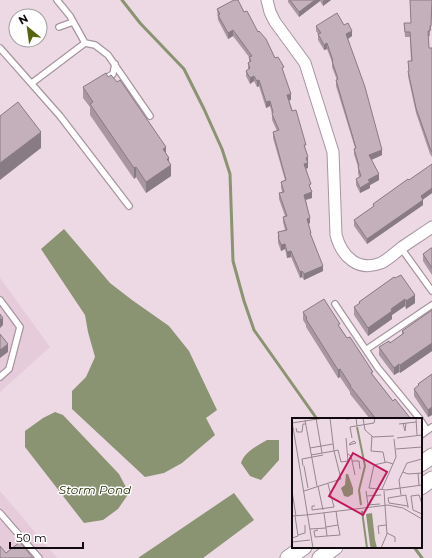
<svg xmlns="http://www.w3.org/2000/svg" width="432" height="558" viewBox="0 0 432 558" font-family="Montserrat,sans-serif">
<rect width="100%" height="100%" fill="#edd9e4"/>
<!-- built -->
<path fill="#e6cbda" d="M0,278l50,69 -50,45z
M0,491l57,67h-57z"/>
<!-- water -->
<path fill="#8a9372" d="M64,229l46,54 22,17 37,26 20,25 28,59 -11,8 9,17 -33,28 -18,10 -19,4 -73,-68v-18l14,-14 9,-20 -7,-25 -3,-17 -44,-66z
M55,412l8,3 56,59 10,19 -11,16 -15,11 -19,3 -59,-76v-16l18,-13z
M267,440h12v20l-18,20 -11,-4 -9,-13c4,-12 16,-17 26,-23z
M234,493l20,27 -51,38h-65z"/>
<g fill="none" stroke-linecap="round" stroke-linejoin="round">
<!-- stream -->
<path stroke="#8a9372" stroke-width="3" d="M122,0l18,23 44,46 20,40 18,40 8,25 3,87 11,40 10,29 63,89
M414,547l8,11"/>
<!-- lane casing -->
<g stroke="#a7959f" stroke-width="8">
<path id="lane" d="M57,0l13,16 15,27
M59,27l14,-5
M0,48l60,68 69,90
M106,78l7,-4 2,-10
M32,83l53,-40 10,2 13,10 42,61
M401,248l31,43
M0,300l20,27 -11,42 -9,8
M335,304l43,64 42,51
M367,349l65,-44
M421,421l6,9
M421,435l11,-8
M0,513l39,45"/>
</g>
<!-- street casing -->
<g stroke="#a7959f" stroke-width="13">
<path id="street" d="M267,0l3,12 5,10 30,41 28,89 3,83c6,22 22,37 45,28 8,-4 14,-10 20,-15 10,-7 21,-14 31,-21"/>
</g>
<!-- secondary casing -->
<g stroke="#a7959f" stroke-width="17">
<path id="secondary" d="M421,464l11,-8
M421,487l11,-8
M288,558l16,-11
M320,558l15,-11"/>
</g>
<!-- lane -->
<use href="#lane" stroke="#fff" stroke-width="5.5"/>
<!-- street -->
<use href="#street" stroke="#fff" stroke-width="11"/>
<!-- secondary -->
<use href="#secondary" stroke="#fff" stroke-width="15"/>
</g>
<!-- wall -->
<path fill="#a897a1" d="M231,0h8h-1l6,12 31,46 8,15 8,27h-2l17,50 2,12v6l-2,1 5,21 1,8 -6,2 4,23 -1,1 2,13 12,34 -19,9 -2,-3 -2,1 -9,-21 -4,1 -2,-9 -4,2 -3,-8v-11l7,-2 -2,-8v-5l2,-1 -6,-17v-6l3,-1 -1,-5v-5l4,-2 -12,-42v-6l4,-1 -5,-11v-6l-2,-8 -4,2 -7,-22 -2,1 -3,-6 -4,3 -4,-8v-5l2,-2v-6l1,-1v-5l-16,-21 -5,3 -10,-19 -1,-11 17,-9z
M288,0h43l-8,6 -3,-5 -21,16 -11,-15z
M432,0l-1,31h-1v5h-2l1,12 3,5v104l-2,-3 -14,-41 -8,-37v-5h1l-1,-10h3l-1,-24h-5l-1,-14h7z
M344,25l8,11 -4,3 34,116 -11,5 8,20 -9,5v3l-10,5 -4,-8v-6l3,-2 -1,-4v-6l-4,-13v-5l1,-1 -19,-62v-6h1l-5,-13v-5l-5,-13 -3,1 -6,-10v-6l-2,-3v-5z
M83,87l83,67 3,9 2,13 -25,17 -10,-16 -2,2 -44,-64v-8l-7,-9z
M409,180l23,13 -9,6v6l-56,39 -13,-18v-6l19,-13v-3z
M432,248v27l-9,-14v-7z
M394,277l21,26 -9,6 -1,-3 -13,9v4l-24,17 -14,-21v-8l5,-3v-2z
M432,310v41l-32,22 -1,-1 -5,3 -15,-20v-8l11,-4 12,-8v-4z
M303,312l37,15 7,11 26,37 20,26 18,18h-41l-20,-25v-2l-10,-15 -2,1 -32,-51v-2l-3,-5z
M432,374v41l-4,2 -14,-21v-7l4,-3v-2z"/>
<!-- shaded-wall -->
<path fill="#887b83" d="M315,0h5v1l-21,16v-5z
M325,0h6l-8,6v-5z
M233,30v6l-5,3v-6z
M352,31v5l-6,4v-6z
M327,43v6l-3,1v-5z
M254,76v5l-4,3v-6z
M259,80v6l-2,1v-6z
M291,94v6l-4,1v-6z
M270,101v5l-4,2v-6z
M41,132v16l-41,32v-17z
M166,147v10l-3,-8z
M382,150v5l-13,6v-6z
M308,157v11l-4,1v-5l2,-6z
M169,158v8l2,-1v11l-25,17v-11l21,-23z
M136,167v10l-2,2v-11z
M379,174v6l-9,5v3l-10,5v-5l8,-8z
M432,188v5l-11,8v-5z
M312,192v6l-8,2v-5z
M423,200v5l-56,39v-5z
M310,218v5l-3,1v-5z
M285,244v5l-4,2v-6z
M291,251v6l-4,1v-6z
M323,266v5l-19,9v-6z
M302,271v6l-2,1v-6z
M415,295v8l-9,6v-8z
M405,299v7l-13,9v4l-24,17v-8l23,-19z
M3,318v7l-3,3v-8z
M432,343v8l-32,22v-8z
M8,344v8l-8,6v-8z
M399,364v8l-5,3v-7z
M340,369v8l-2,1v-8z
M432,407v8l-4,2v-7z"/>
<!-- building -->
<path fill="#c3b0bb" stroke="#887b83" d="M234,0h4l6,12 3,-1 11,21 1,-1 7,8 9,19 3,-1 6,10 -2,1 9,26 -4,1 5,16 4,-1 10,35h-2l4,12 -2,1 2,5 -4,1 7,20 -2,1 3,7 -8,3 6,23 -3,1 4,14h-1l13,33 -19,8 -2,-3 -2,1 -9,-21 -4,1 -2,-8 -4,1 -3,-8h1l-1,-5 9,-2 -4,-13 4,-1 -8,-23 5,-1 -3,-10 5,-2 -13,-48 6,-2 -7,-16 1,-2 -3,-11 -4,1 -7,-22 -2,1 -3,-5 -4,2 -4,-7 4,-3 -2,-5 3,-2 -2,-4 3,-1 -19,-26 -5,3 -10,-18 2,-1 -3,-5z
M290,0h25l-16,12z
M410,0h22l-1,26h-1v5h-2l1,17h3v104l-2,-4 -14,-40 -8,-37h1l-1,-10h4l-2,-29h-5l-1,-9h7z
M337,13l7,12 4,-2 4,8 -6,3 19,53 17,63 -13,5 10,19 -11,6 2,2 -10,6 -4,-9 5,-3 -3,-9 1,-1 -5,-17 2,-1 -20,-68 2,-1 -6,-18h1l-6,-18 -3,2 -6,-11 3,-1 -5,-7z
M106,73l2,4 3,-2 6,7 3,-2 46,67 -3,2 6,9 -2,1 4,6 -25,17 -10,-15 -2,1 -44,-64 3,-2 -10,-15z
M18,102l23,30 -41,31v-47z
M432,164v24l-11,8 2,4 -56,39 -13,-19 20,-14 -1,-2 35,-25 1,1z
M431,248h1v20l-9,-14z
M401,275l14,20 -9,6 -1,-2 -14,10 1,2 -24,17 -14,-21 6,-4 -1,-1 35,-25 1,1z
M324,299l16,25 -2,1 9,13 3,-1 23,35 -2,1 22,28 2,-2 16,20h-35l-26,-33h1l-11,-17 -2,1 -32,-51 1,-1 -4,-6z
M432,310v33l-32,22 -1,-1 -5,4 -15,-21 10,-6 1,2 14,-10 -2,-2z
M0,314l3,4 -3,2z
M0,334l8,10 -8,6z
M432,374v33l-4,3 -14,-21 5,-4 -1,-1z
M20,542l13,16h-33v-12l6,7z"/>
<g text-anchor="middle" stroke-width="3" stroke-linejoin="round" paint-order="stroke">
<!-- water labels -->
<g font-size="12" font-style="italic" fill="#2c350b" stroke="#fff">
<text x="95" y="494">Storm Pond</text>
</g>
</g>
<!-- overview -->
<g transform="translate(292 418)">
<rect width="130" height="130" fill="#edd9e4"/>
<path d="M54,56h2l5,14v6l-5,3 -4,-1 -3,-8 4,-3zM80,95l3,27 2,8h-6l-1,-3 -4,-31z" fill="#8a9372"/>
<path fill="none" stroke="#8a9372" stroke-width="2" d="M65,9l8,39 -6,24 2,15M70,93l5,37"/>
<path fill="none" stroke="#95868e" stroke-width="1" d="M24,0l6,35M38,0l4,33 4,-1 3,12 7,-1 -2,-23M71,0l2,12 8,7 21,-1M124,0l1,17M54,1l10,-1 1,8M13,2l12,66M0,3l21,127M0,5l32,-5M111,5l2,8 1,-8M107,6l17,-2M4,10l1,4h5l1,-8h3M80,18l-1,15 12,1 2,10M60,20l-2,-11 24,-4 1,-5M105,20l25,-3M57,26l5,-3 2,2 -7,2M18,30l23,-4M104,31l26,-2M56,36l3,2 4,19M60,43h7l1,8M11,48l-1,-7 21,-4M12,48l4,22M111,54l5,2 14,-1M126,55l1,12M26,68l5,24M90,71l14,-32 -2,-18M94,72l-17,-2 5,-23 13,-3 6,2M94,72l36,-5M0,73l4,25M12,73l37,-12 -7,-28 -23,4M74,73l2,14M109,77l-2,-15 8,-17 15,-4M75,78l14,-1M130,86l-3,-9 -8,1 2,14 9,4M75,87l13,-1M23,88h-3v4l22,-3 -6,-23M116,88l-19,-3 -1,-5 18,-3v2l2,9v2M14,97l82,-10 15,3 19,11M0,98l14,-1M34,109l12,-2 -2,-14M34,110l1,8 13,-1 -2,-10M18,111l16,-1 -2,-15M26,112l-4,1 1,6 12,-1M95,115l8,4v5M87,116l-1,-8 8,-1M6,117l7,-2v-8M0,120l6,-2 -3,-20M0,124l18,-2M89,130l6,-14 -3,-43"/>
<path fill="#c2185b" fill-opacity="0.15" stroke="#c2185b" stroke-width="2" d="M61,35l34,19 -24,43 -34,-19z"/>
<rect width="130" height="130" fill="none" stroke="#100a0e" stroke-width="2"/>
</g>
<!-- north arrow -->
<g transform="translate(28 28) rotate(331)"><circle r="19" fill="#ffffff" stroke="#9f9d9f"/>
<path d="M0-3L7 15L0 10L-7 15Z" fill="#55650b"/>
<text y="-6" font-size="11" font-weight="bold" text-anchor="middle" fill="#100a0e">N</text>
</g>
<!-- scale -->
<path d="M10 542v6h73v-6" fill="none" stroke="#100a0e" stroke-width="2"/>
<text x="16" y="542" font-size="12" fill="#100a0e" stroke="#ffffff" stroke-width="3" paint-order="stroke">50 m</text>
</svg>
